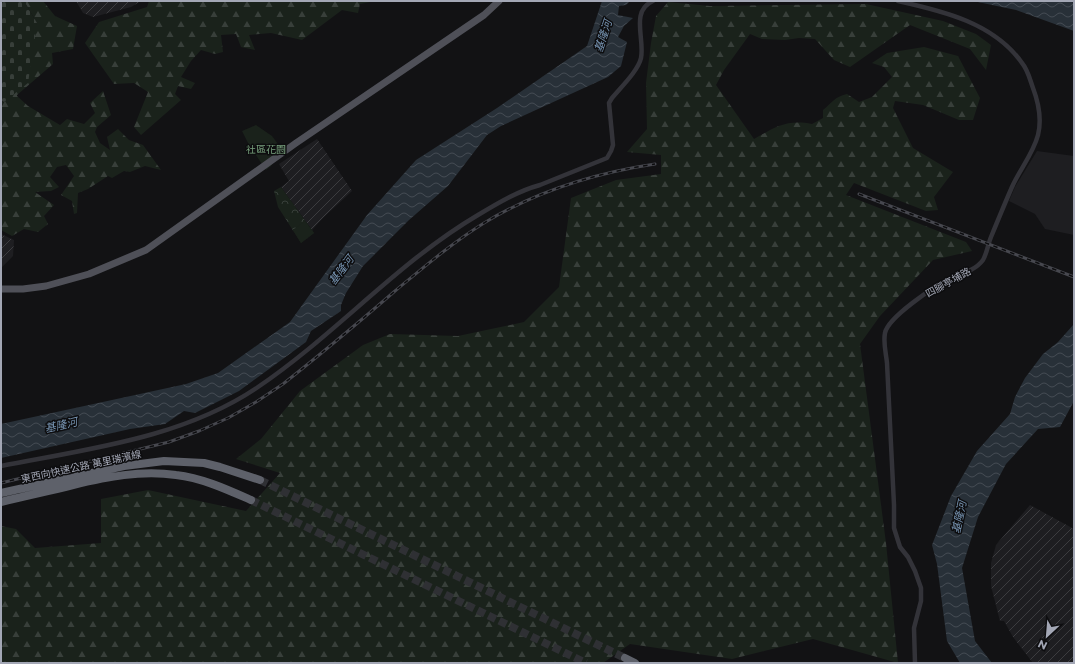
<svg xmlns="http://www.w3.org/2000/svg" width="1075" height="664" viewBox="0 0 1075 664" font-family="Montserrat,'Noto Sans TC',sans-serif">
<defs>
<pattern id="industrial-furrows" width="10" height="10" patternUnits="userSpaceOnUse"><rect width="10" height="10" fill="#1e1e21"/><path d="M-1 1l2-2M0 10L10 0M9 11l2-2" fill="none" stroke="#3c3c3f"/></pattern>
<pattern id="forest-firs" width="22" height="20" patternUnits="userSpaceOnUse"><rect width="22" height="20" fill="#1a221b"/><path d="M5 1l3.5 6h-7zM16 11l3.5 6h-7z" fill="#383f3a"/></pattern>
<pattern id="cemetery-stones" width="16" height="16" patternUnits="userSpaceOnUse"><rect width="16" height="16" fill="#1a221b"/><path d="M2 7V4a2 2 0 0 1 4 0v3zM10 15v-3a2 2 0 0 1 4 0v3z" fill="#383f3a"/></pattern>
<pattern id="park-crowns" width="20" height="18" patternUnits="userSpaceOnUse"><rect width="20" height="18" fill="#1a221b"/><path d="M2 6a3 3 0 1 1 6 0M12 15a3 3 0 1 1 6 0" fill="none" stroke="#383f3a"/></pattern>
<pattern id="water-waves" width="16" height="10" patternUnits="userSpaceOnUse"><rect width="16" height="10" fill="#283038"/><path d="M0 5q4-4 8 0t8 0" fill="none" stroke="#444b53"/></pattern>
</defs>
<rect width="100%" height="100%" fill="#121214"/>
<!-- built -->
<path fill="#1e1e21" d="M1037,151l37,5v79l-29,-6 -10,-15 -26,-13 6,-14z"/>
<!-- industrial -->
<path fill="url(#industrial-furrows)" d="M76,1h65l-10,6 -38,10 -10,-4z
M317,139l35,52 -28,26 -12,13 -31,-43 8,-6 -10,-17z
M1,234l13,6 -1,16 -12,12z
M1030,505l44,24v134h-41l-20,-26 -9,-16h-4l-9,-35v-23l5,-18z"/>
<!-- forest -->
<path fill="url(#forest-firs)" d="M24,1h19l12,15 22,10 -4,23 -21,4 1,11 -36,31v1l11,10 32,19 7,-6 17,5 11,-11 -5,-10 13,-12 8,24 -14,12 -2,5 5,11 10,7 -3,-13 11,-8 11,11 14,5 18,25 -16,-4 -15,6 -6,-1 -12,7 -4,-2 -20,13 -10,4 -1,20 -3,1 -2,-13 -11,-6 13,-19 -8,-11 -9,2 -7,10 9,10 -8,4 -16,1 19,13 -10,11 4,8 -10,8 -14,-3 -12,7 -11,-6v-130l3,2 33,-79z
M149,1h226l-15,3 -2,9 -16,-3 -40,30 -31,-7 -22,2 6,15 -14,-3 -5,-13 -15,1 2,17 -8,2 -14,-4 -10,11 -10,16 14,6 -4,6 -13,-3 -3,8 6,6 -40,35 -7,-8 14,-35 -14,-9 -20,1 -29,-41 14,-21 48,-15z
M668,2l42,4 156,-2 77,17 33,13 15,11 -5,25 -16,-21 -60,-24 -60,42 -16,-7 -19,-21 -16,-1 -14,2 -23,-1 -12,-5 -26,36 -8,15 38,54c21,-12 33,-20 58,-15l11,-6v-8c10,-8 11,-13 24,-16l12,8 13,-5 20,-20 -8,-10 -12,-4 15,-10 37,-6 34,9 22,42 -7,22h-14l-36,-15 -28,-4 -2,7 20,40 40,24 -19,25 4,13 -12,1 -72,-28 -8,12 120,47 6,9 -39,9 -53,56 -20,28 26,199 12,120 -85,-24 -81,20 -102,-15 -27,19h-602v-137l15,3 19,19 66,-5v-44l47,-9 98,21 34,-38 -44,-14 25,-20 39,-48 63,-46 27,-11 68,2 66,-14 35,-35 12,-89 45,-18 45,-6v-19l-34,-3 20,-23 -1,-46 5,-40 5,-27z"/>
<!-- cemetery -->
<path fill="url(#cemetery-stones)" d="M1,1h23l13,22 -9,60 -24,19 -3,-2z"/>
<!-- park -->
<path fill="url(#park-crowns)" d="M281,187l33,46 -13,10 -23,-36 -4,-16z"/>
<!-- garden -->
<path fill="#1a221b" d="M256,125l16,11 12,16 -10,7 -3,7 -5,4 -17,-25 -7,-14z
M305,221l9,12 -13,10 -8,-13z"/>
<!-- water -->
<path fill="url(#water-waves)" d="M602,1h28l-4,4 -7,1 -1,9 15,3 -9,8 -6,11 9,5 -6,24 -13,11 -107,49 -14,9 -39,51 -39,34 -46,46 -17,27 -5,12v6l-30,20 -5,11 -67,49 -44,22 -11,-2 -19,13 -35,5 -129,29v-34l185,-40 32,-11 72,-51 77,-107 49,-55 81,-52 90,-62z
M973,1h97l4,2v28l-58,-21z
M1074,324v77l-14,26 -22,2 -32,35 -28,53 -16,51 13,73 17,22h-32l-13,-22 -10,-77 -5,-19 19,-49 26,-45 33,-37 5,-17 10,-19 18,-24 15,-12z"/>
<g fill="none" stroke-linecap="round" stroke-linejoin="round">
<!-- highway-tunnel -->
<path stroke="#2f3034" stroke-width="8" stroke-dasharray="8 4" stroke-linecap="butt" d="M260,480l365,178
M251,500l335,163"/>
<!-- street -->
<path stroke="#333339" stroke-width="4.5" d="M898,1c45,10 96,22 124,62 6,7 8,17 11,25 6,16 9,31 5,47 -5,19 -18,34 -26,52 -7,16 -14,33 -21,50 -3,7 -4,16 -8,23 -8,11 -23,14 -34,19 -14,7 -61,38 -64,54 -2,10 1,20 2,30l7,142v23l6,19 8,10 7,14 6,17v13l-7,27 1,35
M1,466c87,-17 182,-28 257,-79 77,-52 140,-125 220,-172 20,-12 40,-24 62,-30l67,-27 4,-7 2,-6 -4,-42 3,-5c9,-11 26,-27 29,-40 4,-19 -11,-47 12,-57"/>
<!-- primary -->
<path stroke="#4f5058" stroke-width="7" d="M1,289h22l23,-3 43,-12 57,-24 150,-107 188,-128 15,-14"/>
<!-- highway -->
<path stroke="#5e616a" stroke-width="8" d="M1,493l123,-27 40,-5 40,2 16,4 40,13
M1,502c24,-6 48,-11 72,-17 34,-8 67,-15 103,-10 26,3 50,14 75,25
M625,658l10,5"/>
<!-- rail casing -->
<g stroke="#46474e" stroke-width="3">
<path id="rail" d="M859,194l215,83
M1,483l168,-41 30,-11 29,-13 28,-16 27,-18c38,-30 75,-61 112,-93 29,-24 57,-48 89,-68 51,-31 111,-50 171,-59"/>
</g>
<!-- rail -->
<use href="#rail" stroke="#0d0d0f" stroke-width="1.5" stroke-dasharray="4.5" stroke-linecap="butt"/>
</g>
<g text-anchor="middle" stroke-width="3" stroke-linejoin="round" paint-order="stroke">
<!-- park labels -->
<g font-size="10" fill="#78a17d" stroke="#0d0d0f">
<text x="266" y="153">社區花園</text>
</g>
<!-- street labels -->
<g font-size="10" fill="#a3a7b5" stroke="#0d0d0f">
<text transform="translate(948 282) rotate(-29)" y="4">四腳亭埔路</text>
<text transform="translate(81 466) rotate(-12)" y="4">東西向快速公路 萬里瑞濱線</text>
</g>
<!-- water labels -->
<g font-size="11" font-style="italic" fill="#7794b2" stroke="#0d0d0f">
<text transform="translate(603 36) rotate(-72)" y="4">基隆河</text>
<text transform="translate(341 270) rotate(-53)" y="4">基隆河</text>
<text transform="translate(61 425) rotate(-13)" y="4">基隆河</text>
<text transform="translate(959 517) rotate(-78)" y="4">基隆河</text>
</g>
</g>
<!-- border -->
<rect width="1075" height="664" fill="none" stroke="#a3a7b5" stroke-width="4"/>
<!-- north arrow -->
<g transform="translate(1047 636) rotate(206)" stroke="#0d0d0f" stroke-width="3" paint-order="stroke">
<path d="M0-3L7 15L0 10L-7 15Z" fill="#a3a7b5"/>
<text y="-6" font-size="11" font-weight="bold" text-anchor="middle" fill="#a3a7b5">N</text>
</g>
</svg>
